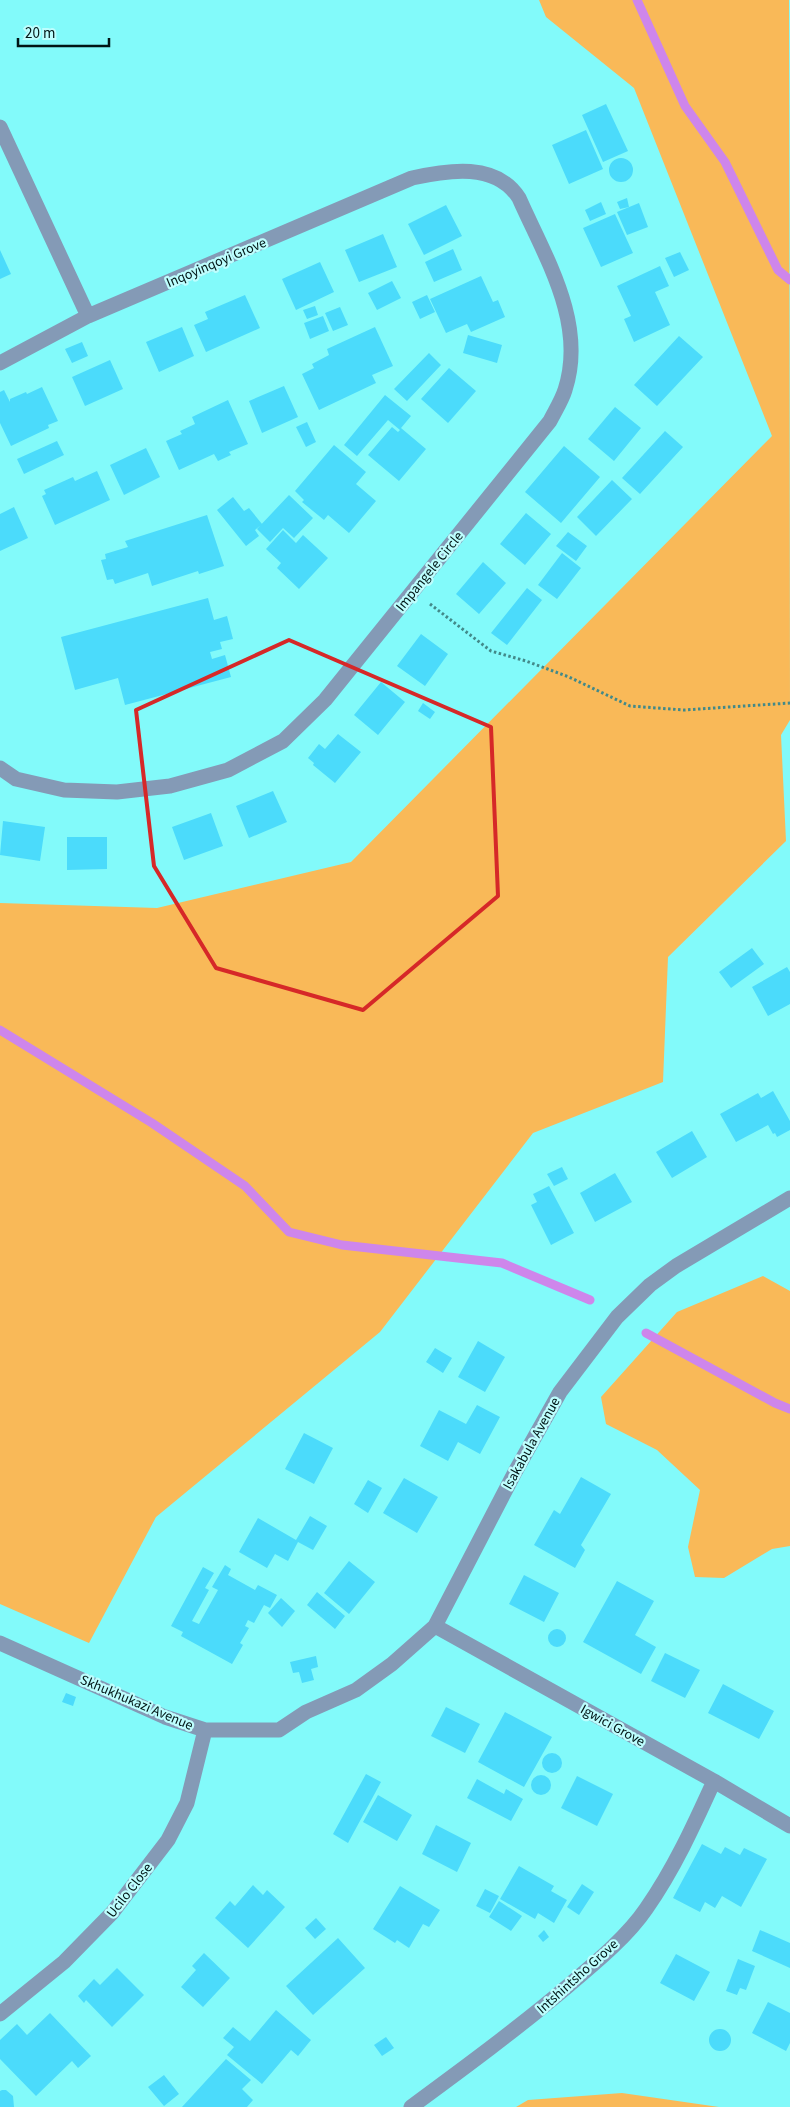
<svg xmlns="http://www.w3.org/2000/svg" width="790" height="2107" viewBox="0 0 790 2107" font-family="'Source Sans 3',sans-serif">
<rect width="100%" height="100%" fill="#82fafa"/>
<!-- green -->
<path fill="#f9b958" d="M539,0h250l1,720 -9,15 5,106 -118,116 -5,125 -130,51 -153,199 -224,185 -67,126 -89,-39v-701l157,5 194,-46 421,-426 -138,-348 -88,-71z
M763,1276l27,15v255l-18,3 -48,29 -29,-1 -7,-30 12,-57 -43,-40 -51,-26 -5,-27 76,-85z
M622,2093l97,14h-203l12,-7z"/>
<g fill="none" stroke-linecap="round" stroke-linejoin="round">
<!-- stream -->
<path stroke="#ce86eb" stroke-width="9" d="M637,0l48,106 40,56 53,108 12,10
M0,1030l152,93 93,63 44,46 53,13 160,18 88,37
M646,1333l129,70 15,6"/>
</g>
<!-- building -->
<path fill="#4bdbfb" d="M606,104l22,47 -25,11 -21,-47z
M586,130l17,39 -34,15 -17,-39z
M609 170a12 12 0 1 1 24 0a12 12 0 1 1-24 0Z
M627,198l2,9 -9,2 -3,-7z
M601,202l5,12 -16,7 -5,-11z
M639,203l9,24 -21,8 -10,-23z
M446,205l16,31 -38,19 -16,-31z
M615,214l18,39 -32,14 -18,-39z
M383,234l14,33 -38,15 -14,-32z
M453,249l9,21 -28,12 -9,-20z
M0,250l11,24 -11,5z
M680,252l9,18 -15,7 -9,-19z
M320,262l14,30 -38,18 -14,-31z
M660,266l9,20 -14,6 15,33 -36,17 -10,-23 7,-3 -14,-30z
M481,276l12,26 5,-2 7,17 -34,15 -4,-8 -21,9 -16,-34z
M392,281l9,17 -24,12 -9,-17z
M245,295l15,33 -54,24 -12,-27 14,-6 -3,-7z
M427,295l8,17 -15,7 -8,-17z
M315,306l3,9 -11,4 -4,-9z
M340,307l8,18 -15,6 -8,-18z
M323,316l6,15 -19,8 -6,-16z
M182,327l12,29 -35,16 -13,-30z
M375,327l18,39 -21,9 4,8 -57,27 -17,-36 12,-6 -2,-4 17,-9 -2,-6z
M468,335l34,10 -5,18 -34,-10z
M679,336l24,21 -46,49 -23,-21z
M82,342l6,14 -16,7 -7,-14z
M429,353l12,12 -34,36 -13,-12z
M110,360l13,29 -38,17 -13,-29z
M449,368l27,23 -28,32 -27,-24z
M284,386l14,31 -36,16 -13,-32z
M42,387l16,34 -10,4 1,3 -38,18 -11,-23v-31l4,-2 6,12v-3l16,-7 1,2z
M385,395l26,21 -10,12 25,21 -27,32 -31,-26 24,-28 6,5 2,-2 -12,-10 -31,36 -13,-11z
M228,400l20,44 -19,8 2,3 -13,6 -4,-7 -35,16 -13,-29 16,-7 -2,-3 15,-7 -3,-7z
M615,407l26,21 -27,33 -26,-22z
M307,422l9,20 -10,5 -10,-20z
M665,431l18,16 -43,47 -18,-16z
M57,441l7,14 -40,19 -7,-15z
M334,445l32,27 -10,12 20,17 -27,32 -21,-18 -4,5 -22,-18 2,-2 -9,-9z
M564,446l36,31 -39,46 -36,-31z
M146,448l14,29 -36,18 -14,-30z
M97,471l13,29 -55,25 -13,-29 4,-2 -2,-4 29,-13 2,4z
M612,480l20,19 -36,37 -19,-19z
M289,495l24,23 -19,20 -11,-10 -13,14 -13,-13z
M233,497l11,14 5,-3 13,16 -7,6 4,6 -13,10 -29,-36z
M14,507l14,31 -28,13v-37z
M526,513l25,21 -26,31 -25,-21z
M207,515l17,51 -25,8 -1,-3 -46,15 -4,-13 -33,11 -2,-5 -6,1 -6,-20 5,-1 -1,-5 23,-7 -3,-6z
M283,530l13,13 7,-8 25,23 -29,31 -22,-21 4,-5 -15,-14z
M568,532l19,14 -11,15 -20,-15z
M562,553l19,15 -24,31 -19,-14z
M483,562l23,21 -27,31 -23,-20z
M527,588l15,12 -35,45 -16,-12z
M208,598l6,22 13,-4 6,23 -13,3 2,7 -12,3 2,7 13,-4 6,22 -106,28 -7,-27 -43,12 -14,-53z
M421,634l27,20 -23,32 -28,-20z
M381,682l24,20 -27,33 -24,-20z
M423,703l12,9 -5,7 -12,-8z
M338,734l23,18 -26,31 -22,-18 1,-2 -6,-5 11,-14 6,5z
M273,791l14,31 -38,16 -13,-32z
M211,813l12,33 -39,14 -12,-33z
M3,821l42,6 -5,34 -40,-6z
M67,837h40v32l-40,1z
M752,948l12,16 -33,24 -12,-16z
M787,967l3,5v32l-22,12 -16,-29z
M773,1091l17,30v9l-13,7 -2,-4 -2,1 -5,-9 -32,17 -16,-28 38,-21 3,5z
M692,1131l15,26 -35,21 -16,-26z
M562,1167l6,12 -14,7 -7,-12z
M615,1173l17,29 -37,20 -15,-29z
M549,1186l25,47 -23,12 -20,-40 6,-3 -4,-8z
M478,1341l27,16 -20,35 -27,-15z
M435,1348l17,10 -9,15 -17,-11z
M477,1405l23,12 -20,37 -22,-12 -10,19 -28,-15 19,-36 27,14z
M304,1433l29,15 -19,36 -29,-15z
M581,1477l30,17 -30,51 4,5 -10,18 -41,-23 20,-35 6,4z
M404,1478l34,19 -21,36 -34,-20z
M368,1480l14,8 -14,25 -14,-9z
M310,1516l17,10 -14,24 -15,-8 -10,19 -13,-7 -8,14 -28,-16 19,-34 38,22z
M349,1561l26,21 -26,32 -25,-21z
M225,1565l6,4 -3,6 27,15 3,-5 19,10 -7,13 -6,-3 -10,18 -6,-3 -3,6 4,2 -9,15 3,2 -11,19 -51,-28 2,-4 -12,-6 32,-59 11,6 -9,15 4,2 -17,31 7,3 19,-34 -6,-3z
M524,1575l35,18 -15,29 -35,-18z
M617,1581l37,20 -19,34 21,12 -15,27 -58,-32z
M317,1592l28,24 -10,13 -28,-24z
M281,1598l14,13 -13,16 -14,-14z
M548 1638a9 9 0 1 1 18 0a9 9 0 1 1-18 0Z
M665,1653l35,17 -15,28 -34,-17z
M316,1656l2,11 -7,2 3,11 -12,3 -3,-11 -6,1 -3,-11z
M723,1684l51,27 -15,28 -51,-26z
M66,1693l10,4 -3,9 -11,-4z
M446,1707l34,17 -15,29 -34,-17z
M505,1712l47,25 -28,50 -46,-25z
M542 1763a10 10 0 1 1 20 0a10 10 0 1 1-20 0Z
M366,1774l15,8 -33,61 -15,-9z
M531 1785a10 10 0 1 1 20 0a10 10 0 1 1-20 0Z
M577,1776l36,18 -16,32 -36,-18z
M477,1779l27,15 2,-5 17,10 -12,22 -44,-23z
M378,1795l34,20 -15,26 -34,-19z
M436,1825l35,18 -14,29 -35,-18z
M702,1844l19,10 4,-7 15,8 4,-7 23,11 -26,48 -19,-11 -7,12 -10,-6 -5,10 -27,-14z
M519,1866l35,20 -3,5 16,9 -13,23 -16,-10 -3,6 -35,-20z
M582,1884l12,8 -15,23 -12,-8z
M253,1885l10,10 4,-5 18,17 -37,41 -33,-30 15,-17 5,5z
M400,1886l40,24 -11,17 -6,-3 -14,24 -12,-8 -2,3 -22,-14z
M485,1889l14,7 -9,17 -14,-7z
M499,1901l23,15 -11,15 -22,-14z
M316,1918l10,11 -11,10 -10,-11z
M544,1930l5,7 -6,5 -5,-6z
M760,1930l30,13v25l-38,-17z
M338,1938l27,30 -52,47 -27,-29z
M204,1953l26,25 -27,29 -22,-20 15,-17 -4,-4z
M676,1954l34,18 -16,29 -34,-18z
M738,1959l17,7 -9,24 -6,-2 -3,7 -11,-4z
M117,1968l27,27 -32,32 -26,-27 -2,3 -6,-7 16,-17 6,6z
M768,2002l22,11v30l-4,8 -34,-18z
M276,2010l35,30 -13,16 -7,-6 -29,34 -35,-29 7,-8 -11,-9 10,-11 17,14z
M50,2013l41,43 -13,12 -6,-7 -36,35 -36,-37v-19l17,-16 10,11z
M709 2040a11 11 0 1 1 22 0a11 11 0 1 1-22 0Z
M386,2037l8,11 -12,8 -8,-11z
M226,2059l25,21 -9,9 11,11 -6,7h-65z
M164,2075l15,19 -15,12 -16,-19z
M2,2090h4l7,6 1,11h-14v-16z"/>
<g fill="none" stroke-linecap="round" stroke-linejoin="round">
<!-- path -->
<path stroke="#428989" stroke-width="3" stroke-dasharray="2.5 2.5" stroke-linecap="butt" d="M430,604l61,47 35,10 43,16 61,29 54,4 106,-7"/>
<!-- street -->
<path stroke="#849ab6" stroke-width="15" d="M0,127l88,189
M0,363l88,-47 324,-138c36,-8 84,-16 107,20 26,59 68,125 46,192 -3,10 -10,21 -15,31l-225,279 -42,41 -55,29 -58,16 -53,6 -53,-2 -48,-11 -16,-11
M435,1626l279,155 76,45
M0,1643l165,74 40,13h74l27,-18 50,-22 36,-26 43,-38 80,-154 45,-80 57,-75 33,-32 26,-19 114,-68
M0,2014l64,-52 48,-49 56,-73 19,-37 18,-73
M411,2107c53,-39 106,-78 157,-121 26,-22 59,-49 78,-77 28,-40 48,-84 68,-128"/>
</g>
<!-- marked area -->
<path fill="none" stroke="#d62828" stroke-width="4" stroke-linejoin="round" d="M289,640l202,87 7,169 -135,114 -147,-42 -62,-102 -18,-156z"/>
<g text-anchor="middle" stroke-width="4.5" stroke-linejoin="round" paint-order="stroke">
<!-- street labels -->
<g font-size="14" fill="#001515" stroke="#bdfefe">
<text transform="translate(216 262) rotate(-23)" y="5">Inqoyinqoyi Grove</text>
<text transform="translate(429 571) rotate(-51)" y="5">Impangele Circle</text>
<text transform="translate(531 1443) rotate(-61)" y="5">Isakabula Avenue</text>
<text transform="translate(137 1702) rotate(23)" y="5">Skhukhukazi Avenue</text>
<text transform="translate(613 1725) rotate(29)" y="5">Igwici Grove</text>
<text transform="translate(129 1890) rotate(-52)" y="5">Ucilo Close</text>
<text transform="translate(577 1976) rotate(-42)" y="5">Intshintsho Grove</text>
</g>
</g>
<!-- scale -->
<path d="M18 38v8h91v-8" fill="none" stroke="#001515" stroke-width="2.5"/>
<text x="25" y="38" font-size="15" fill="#001515" stroke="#bdfefe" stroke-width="4" paint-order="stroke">20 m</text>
</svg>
